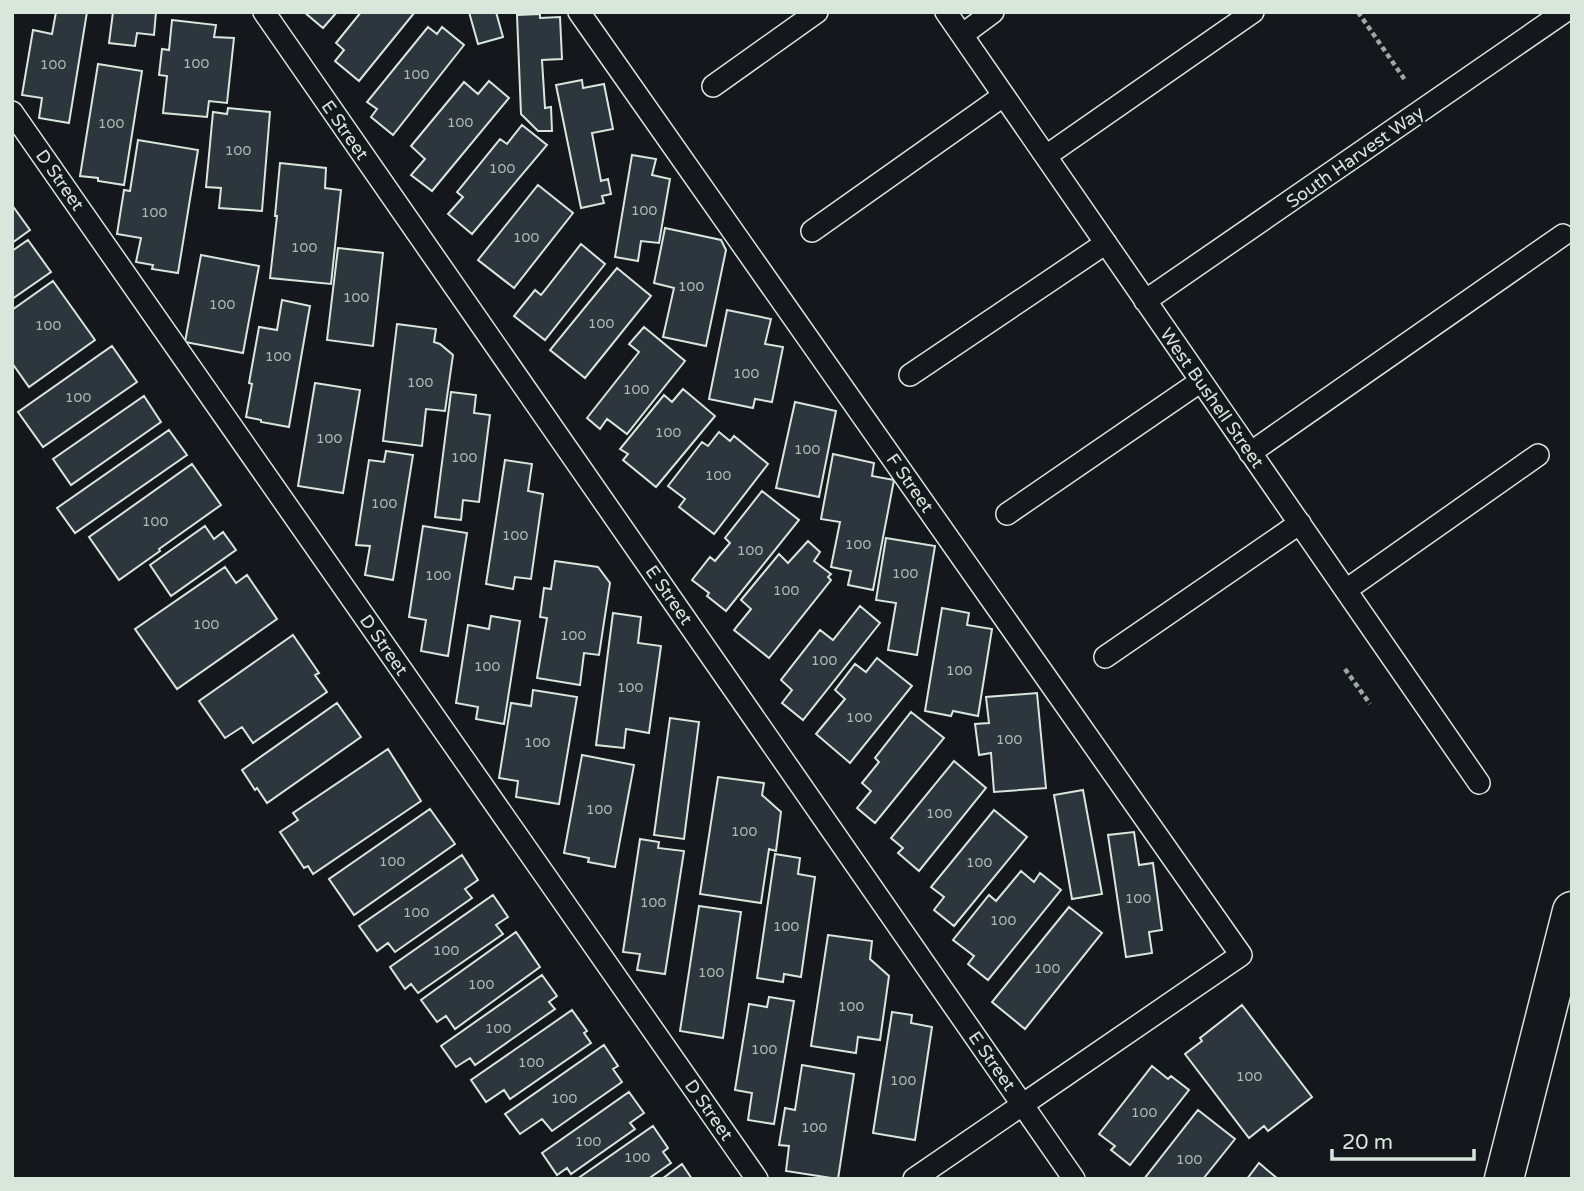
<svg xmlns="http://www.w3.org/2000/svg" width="1584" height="1191" viewBox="0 0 1584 1191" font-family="'Varela Round',sans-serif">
<rect width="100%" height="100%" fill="#14181c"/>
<!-- building -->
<path fill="#2c363c" stroke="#d8e6dc" stroke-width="2" d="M56,12h31l-18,111 -30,-5 3,-20 -20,-3 11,-65 19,4z
M113,12h43l-2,23 -17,-2 -2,13 -26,-3z
M304,12h33l-14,16z
M361,12h54l-56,69 -24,-20 9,-11 -8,-7z
M469,12h27l7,25 -25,7z
M540,14v4l20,-1 2,42 -20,1 3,48 6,-1 1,24h-14l-17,-17 -4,-99z
M172,20l44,5 -2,12 20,1 -7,65 -18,-2 -2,16 -44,-4 4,-37 -8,-1 3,-26 7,1z
M428,27l9,7 5,-7 22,18 -71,90 -22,-18 6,-8 -10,-7z
M98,64l44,7 -18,114 -26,-4v-3l-18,-2z
M582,80l1,8 21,-4 9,45 -21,4 9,48 7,-2 3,15 -9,2 2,7 -23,5 -25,-123z
M489,81l20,17 -77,93 -21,-16 14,-16 -14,-13 53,-64 14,12z
M228,108l42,4 -8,99 -43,-3 2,-20 -15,-1 7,-75 14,2z
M522,125l25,20 -75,89 -24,-20 15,-17 -6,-5 43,-53 7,5z
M138,140l60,10 -20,123 -26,-4 1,-4 -17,-3 5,-24 -24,-4 7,-44 6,1z
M632,155l24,4 -4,16 18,4 -11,64 -18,-2 -3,20 -23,-4z
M280,163l46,5 -1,20 16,2 -10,94 -61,-6 7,-62h-2z
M538,185l35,28 -59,75 -36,-28z
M12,205l18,25 -18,13z
M665,228l56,12 5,10 -20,96 -43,-9 11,-49 -20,-5z
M28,240l23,32 -39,27v-48z
M581,244l24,20 -60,76 -31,-24 21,-26 6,5z
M338,248l45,5 -10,93 -46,-6z
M201,255l58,11 -16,87 -58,-11z
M617,268l34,28 -66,82 -35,-28z
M53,281l42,59 -66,47 -17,-24v-53z
M282,300l28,6 -21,121 -28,-5v-2l-15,-3 6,-33 -3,-1 10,-56 18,3z
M727,310l44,9 -6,25 18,3 -11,55 -17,-3 -2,9 -44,-9z
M397,324l39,5 -2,13 6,2 13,11 -8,56 -19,-2 -4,37 -39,-5z
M644,327l41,34 -58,73 -20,-15 -7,10 -13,-11 52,-66 -10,-8z
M112,346l25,36 -94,65 -25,-35z
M315,383l45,7 -17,103 -45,-7z
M683,389l32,27 -59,71 -33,-27 5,-6 -8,-5 44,-54 8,7z
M451,392l25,3 -2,18 16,2 -11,87 -16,-2 -2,20 -26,-3z
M144,396l17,26 -90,63 -18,-26z
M795,402l41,9 -17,86 -43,-9z
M169,430l18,25 -112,78 -18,-25z
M719,432l11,9 4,-5 34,28 -54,70 -35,-27 6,-8 -17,-13 34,-44 6,4z
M386,451l27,4 -20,125 -28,-5 5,-29 -14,-1 13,-85 15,2z
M833,454l41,9 -2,13 22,4 -21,110 -25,-5 3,-14 -20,-4 9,-45 -19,-3z
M505,460l27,4 -4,27 15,3 -12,85 -16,-2 -2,12 -27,-5z
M192,464l29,41 -62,44 1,2 -41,29 -30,-43z
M762,491l37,29 -73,91 -19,-15 2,-3 -17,-13 18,-23 5,4 15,-18 -5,-5z
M205,526l9,13 9,-7 13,18 -65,46 -21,-31z
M423,526l44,7 -19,123 -27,-5 5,-31 -17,-3z
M886,538l49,8 -18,109 -29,-5 8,-47 -20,-3z
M808,541l12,11 -6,9 17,13 -3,3 3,3 -62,78 -35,-28 17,-21 -10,-9 38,-46 9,9z
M555,561l43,6 12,16 -11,72 -15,-2 -4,32 -43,-7 10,-60 -7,-1 4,-29 7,1z
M225,567l11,16 11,-8 30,44 -100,70 -42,-60z
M860,606l20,17 -77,97 -21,-17 10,-13 -11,-10 39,-50 13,10z
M942,608l27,5 -2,12 25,4 -14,87 -25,-5 -2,5 -26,-5z
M613,613l28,4 -3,26 23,3 -12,87 -23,-4 -2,19 -28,-3z
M491,616l29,5 -16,103 -28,-5 2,-12 -22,-4 12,-78 21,4z
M293,635l26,38 -4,2 12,17 -74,51 -11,-16 -17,11 -26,-37z
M877,658l35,28 -62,77 -34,-29 29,-35 -10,-9 20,-26 11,8z
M533,690l44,7 -18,107 -43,-7 2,-16 -19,-3 12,-75 20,3z
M1037,693l9,95 -52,4 -3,-39 -12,2 -4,-31 14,-1 -3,-26z
M337,703l24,34 -94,66 -10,-15 -2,2 -13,-20z
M911,712l33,26 -69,85 -18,-15 14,-17 -9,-8 17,-21 -4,-4z
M670,718l29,4 -15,117 -30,-4z
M388,749l33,52 -108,73 -5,-8 -4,2 -24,-36 18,-12 -5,-7z
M582,755l52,10 -19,102 -27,-5 1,-4 -25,-5z
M954,761l32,27 -67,83 -21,-18 5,-5 -12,-10z
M718,777l46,6 -2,12 19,17 -5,39 -7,-2 -8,54 -61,-9z
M1083,790l19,104 -30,5 -18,-104z
M430,809l25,35 -101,71 -25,-36z
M994,810l33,27 -73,89 -20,-16 10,-13 -13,-10z
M1134,832l5,33 14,-2 9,67 -13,2 3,21 -26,4 -18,-122z
M640,839l19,3 -1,6 26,3 -19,123 -28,-4 3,-16 -17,-2z
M775,854l25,4 -2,16 17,3 -14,100 -17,-3 -1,8 -26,-4z
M462,855l16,25 -13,9 7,9 -77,54 -7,-9 -11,8 -18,-25z
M1021,871l13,11 6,-9 21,17 -73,90 -20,-16 6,-8 -21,-16 36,-45 7,6z
M493,895l15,22 -12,8 7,9 -85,59 -7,-9 -6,5 -15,-22z
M699,906l42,6 -18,126 -43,-7z
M1069,907l33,26 -77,96 -33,-27z
M516,932l24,35 -85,62 -9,-13 -9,6 -16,-22z
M828,935l44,6 -2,18 19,17 -9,64 -22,-3 -2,16 -45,-7z
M542,975l15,21 -8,6 6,7 -80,56 -5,-7 -14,9 -15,-21z
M769,997l25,4 -20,123 -26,-4 4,-27 -17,-3 14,-86 18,3z
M1242,1005l70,92 -44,34 -4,-5 -15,12 -64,-84 17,-13 -2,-3z
M572,1010l15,21 -3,2 7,10 -81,56 -6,-9 -18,12 -15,-22z
M892,1012l20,3 -1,8 21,4 -17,113 -42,-7z
M604,1045l14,21 -5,3 9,13 -70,49 -10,-12 -22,15 -15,-20z
M802,1065l52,9 -16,105 -52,-8 3,-25 -10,-1 6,-37 10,2z
M1152,1066l16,13 3,-3 18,14 -59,75 -19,-15 4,-4 -16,-12z
M629,1092l15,21 -14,10 5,6 -64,45 -4,-6 -10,7 -15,-22z
M1198,1110l37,29 -32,40h-59z
M653,1126l15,22 -5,4 8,11 -23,16h-71z
M1259,1163l19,16h-31z
M682,1164l10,15h-30z"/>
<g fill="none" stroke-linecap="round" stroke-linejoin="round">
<!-- lane casing -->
<g stroke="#d8e6dc" stroke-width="24">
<path id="lane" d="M264,12l810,1167
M579,12l662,943 -327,224
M946,12l533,771
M962,35l31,-23
M713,86l104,-74
M12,112l745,1067
M1046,156l207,-144
M812,231l191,-135
M1145,301l419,-289
M910,375l196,-132
M1250,453l313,-218
M1007,514l194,-133
M1346,590l192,-135
M1105,657l195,-134"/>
</g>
<!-- highway casing -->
<g stroke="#d8e6dc" stroke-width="41">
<path id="highway" d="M1504,1179l68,-268"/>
</g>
<!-- path -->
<path stroke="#9da8a2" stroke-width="4.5" stroke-dasharray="5 3.5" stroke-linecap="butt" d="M1358,12l47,68
M1345,669l25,35"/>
<!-- lane -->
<use href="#lane" stroke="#14181c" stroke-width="21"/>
<!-- highway -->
<use href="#highway" stroke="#14181c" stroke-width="38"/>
</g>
<g text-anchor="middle" stroke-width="5" stroke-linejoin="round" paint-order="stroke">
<!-- number labels -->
<g font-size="14" fill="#adbab4">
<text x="196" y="68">100</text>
<text x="53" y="69">100</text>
<text x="416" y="79">100</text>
<text x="460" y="127">100</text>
<text x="111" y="128">100</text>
<text x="238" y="155">100</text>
<text x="502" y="173">100</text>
<text x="644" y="215">100</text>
<text x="154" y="217">100</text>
<text x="526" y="242">100</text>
<text x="304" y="252">100</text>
<text x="691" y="291">100</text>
<text x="356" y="302">100</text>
<text x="222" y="309">100</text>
<text x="601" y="328">100</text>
<text x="48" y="330">100</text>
<text x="278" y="361">100</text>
<text x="746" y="378">100</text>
<text x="420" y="387">100</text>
<text x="636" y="394">100</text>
<text x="78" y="402">100</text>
<text x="668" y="437">100</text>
<text x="329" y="443">100</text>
<text x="807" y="454">100</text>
<text x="464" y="462">100</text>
<text x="718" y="480">100</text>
<text x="384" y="508">100</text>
<text x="155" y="526">100</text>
<text x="515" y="540">100</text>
<text x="858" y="549">100</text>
<text x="750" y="555">100</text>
<text x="905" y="578">100</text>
<text x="438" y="580">100</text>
<text x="786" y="595">100</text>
<text x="206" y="629">100</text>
<text x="573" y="640">100</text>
<text x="824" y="665">100</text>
<text x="487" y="671">100</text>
<text x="959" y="675">100</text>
<text x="630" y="692">100</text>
<text x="859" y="722">100</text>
<text x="1009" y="744">100</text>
<text x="537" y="747">100</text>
<text x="599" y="814">100</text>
<text x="939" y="818">100</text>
<text x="744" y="836">100</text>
<text x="392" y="866">100</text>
<text x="979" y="867">100</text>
<text x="1138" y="903">100</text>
<text x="653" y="907">100</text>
<text x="416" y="917">100</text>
<text x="1003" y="925">100</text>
<text x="786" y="931">100</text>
<text x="446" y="955">100</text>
<text x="1047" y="973">100</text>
<text x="711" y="977">100</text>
<text x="481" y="989">100</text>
<text x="851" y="1011">100</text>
<text x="498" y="1033">100</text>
<text x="764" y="1054">100</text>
<text x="531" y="1067">100</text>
<text x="1249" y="1081">100</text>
<text x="903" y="1085">100</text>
<text x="564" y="1103">100</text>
<text x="1144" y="1117">100</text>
<text x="814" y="1132">100</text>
<text x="588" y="1146">100</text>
<text x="637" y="1162">100</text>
<text x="1189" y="1164">100</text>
</g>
<!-- street labels -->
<g font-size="18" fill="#d8e6dc" stroke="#14181c">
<text transform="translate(345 130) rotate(55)" y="6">E Street</text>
<text transform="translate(1355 157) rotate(-35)" y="6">South Harvest Way</text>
<text transform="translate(60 180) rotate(55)" y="6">D Street</text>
<text transform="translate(1212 398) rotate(55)" y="6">West Bushell Street</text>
<text transform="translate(910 483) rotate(55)" y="6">F Street</text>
<text transform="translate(669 595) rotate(55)" y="6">E Street</text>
<text transform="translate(384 645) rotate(55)" y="6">D Street</text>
<text transform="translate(992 1061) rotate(55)" y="6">E Street</text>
<text transform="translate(709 1110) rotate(55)" y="6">D Street</text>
</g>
</g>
<!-- border -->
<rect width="1584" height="1191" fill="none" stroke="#d8e6dc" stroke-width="28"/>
<!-- scale -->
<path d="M1332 1149v10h142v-10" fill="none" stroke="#d8e6dc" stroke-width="3.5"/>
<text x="1342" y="1149" font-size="21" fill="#d8e6dc" stroke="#14181c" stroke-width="5" paint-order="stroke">20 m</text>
</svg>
